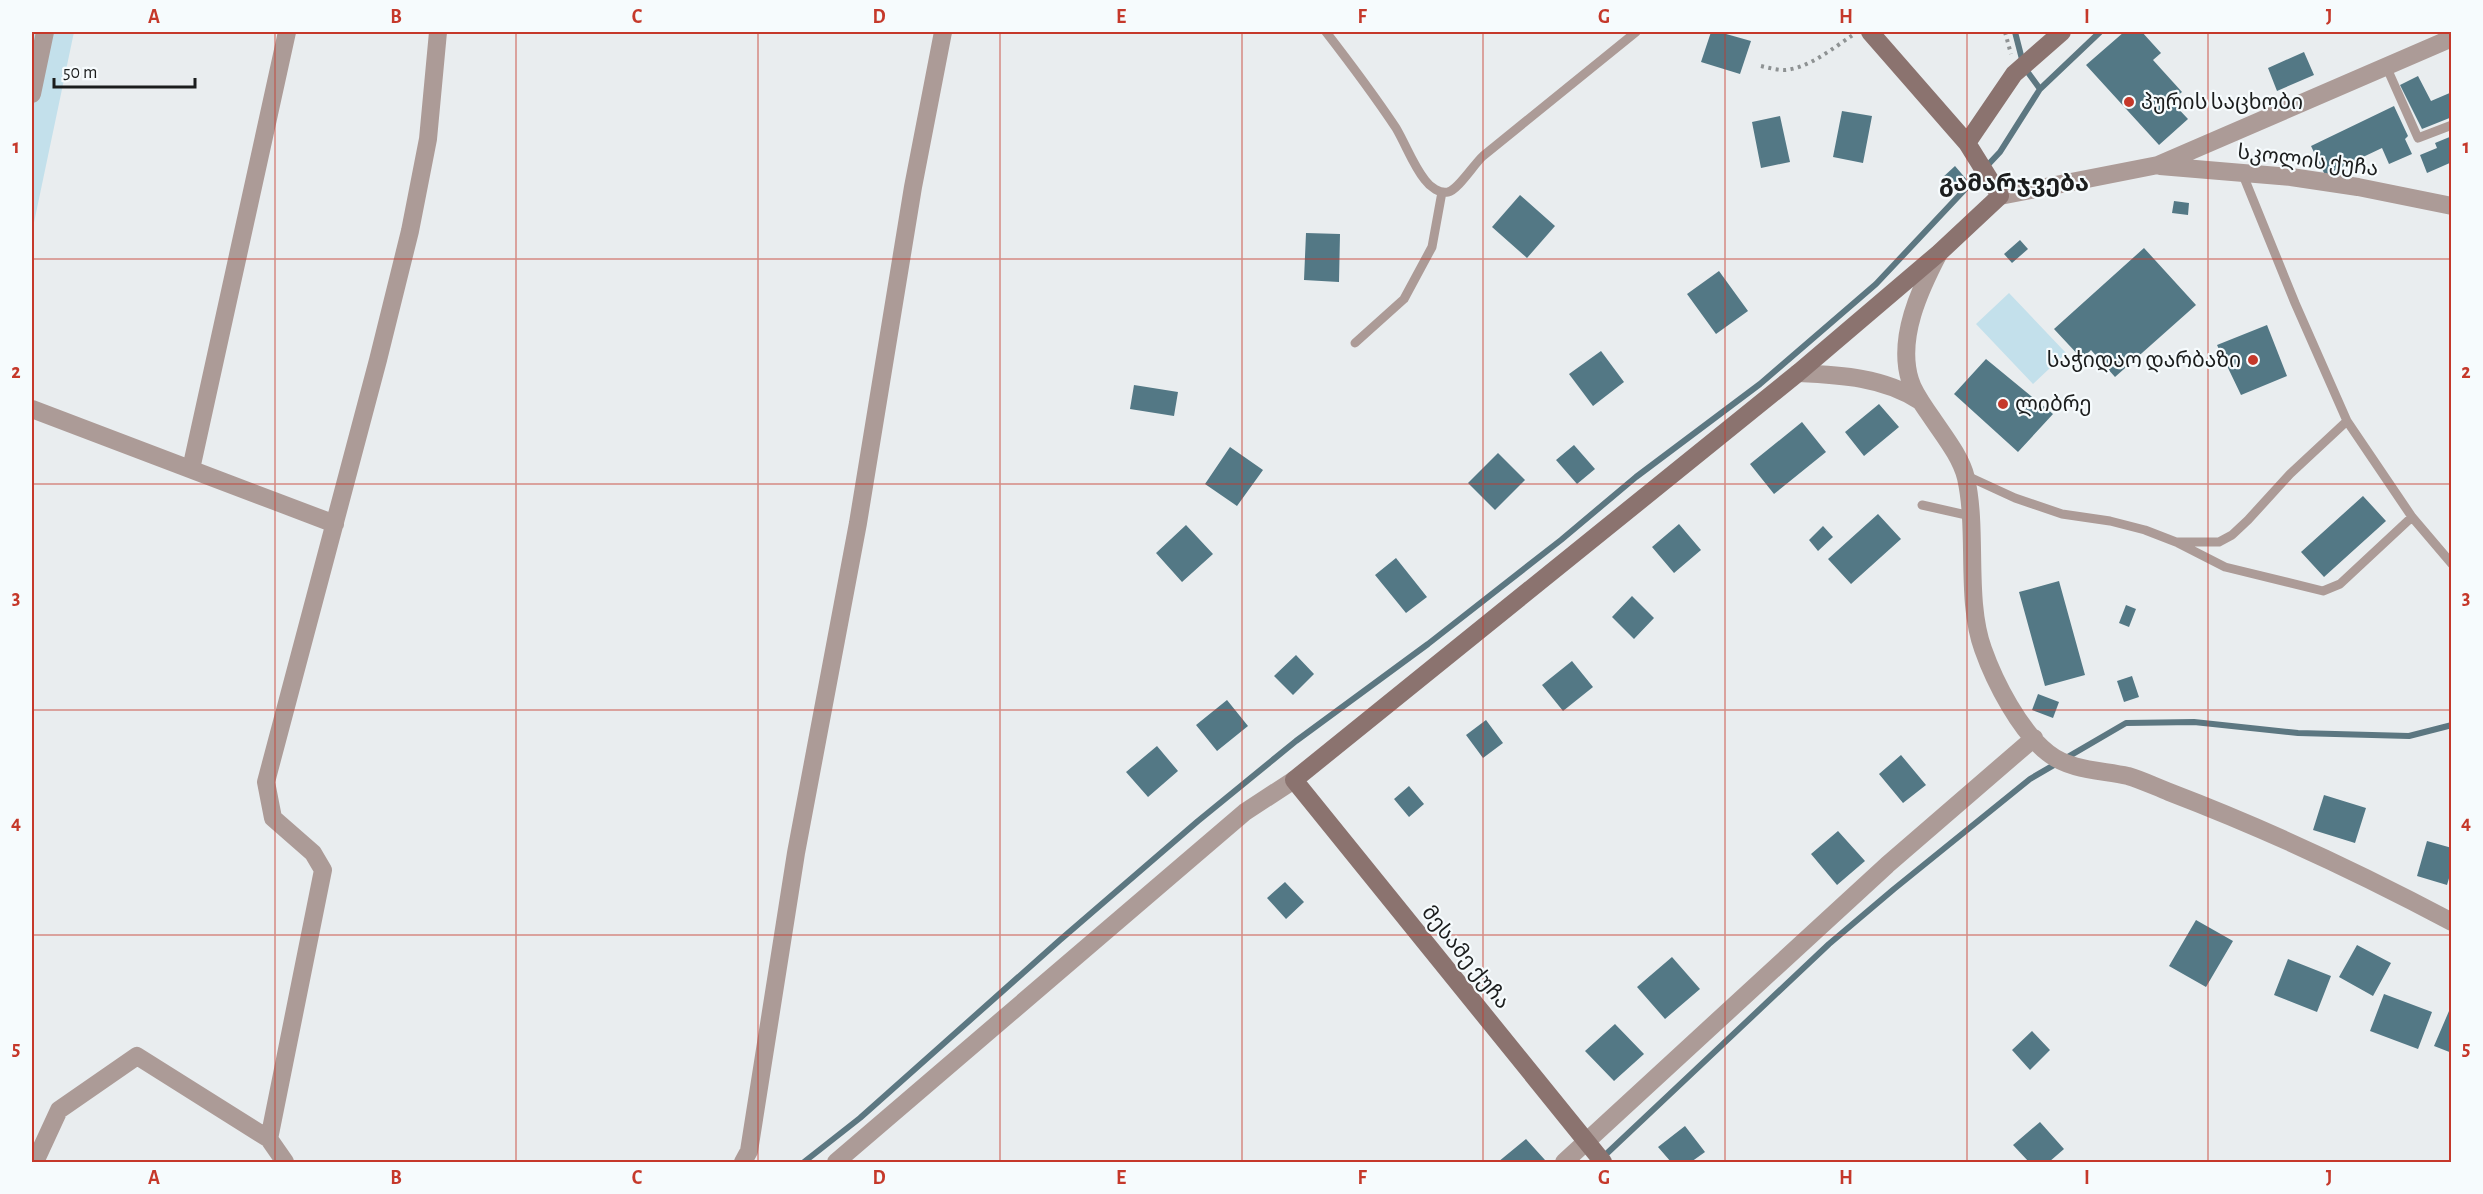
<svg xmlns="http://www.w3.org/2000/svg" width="2483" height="1194" viewBox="0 0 2483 1194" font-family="'Alegreya Sans','Noto Sans Georgian',sans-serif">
<rect width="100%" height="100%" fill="#e9edef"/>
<!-- green -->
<path fill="#c3e0eb" d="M32,32h42l-42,200z
M2009,293l57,60 -33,31 -57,-60z"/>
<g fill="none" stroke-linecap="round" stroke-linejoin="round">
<!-- stream -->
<path stroke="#5c7781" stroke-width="6" d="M2015,32l9,35 16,22
M1602,1158l227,-214 65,-55 136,-110 96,-56 68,-1 104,11 111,3 43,-11
M804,1162l56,-44 200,-178 138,-119 98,-80 132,-97 133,-104 75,-63 124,-93 116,-100 124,-132 40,-63 60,-57"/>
</g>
<!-- building -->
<path fill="#537885" d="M1711,32h8l32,9 -11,33 -39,-12z
M2124,32h18l19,21 -8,7 29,32 -11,9 17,18 -29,26 -73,-80z
M2304,52l10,23 -37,16 -9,-23z
M2418,76l13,25 21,-9v25l-30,12 -22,-44z
M2394,106l14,30 -3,3 7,15 -23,10 -7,-16 -57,27 -14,-29z
M1842,111l30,5 -9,47 -30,-6z
M1780,116l10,46 -29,6 -9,-46z
M2452,136v26l-25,11 -7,-18 17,-7 -2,-5z
M1955,166l12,14 -13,12 -12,-14z
M1520,195l35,31 -28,32 -35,-31z
M2174,201l15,2 -1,12 -16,-2z
M1306,233l34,1 -1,48 -35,-2z
M2020,240l8,9 -16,14 -8,-9z
M2144,248l52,57 -81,72 -24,-27 -9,9 -28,-30z
M1719,271l29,40 -32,23 -29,-40z
M2267,325l20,51 -46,19 -24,-50z
M1601,351l23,31 -31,24 -24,-32z
M1986,359l67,55 -35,38 -64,-58z
M1134,385l44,7 -4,24 -44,-7z
M1879,404l20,23 -35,29 -19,-24z
M1802,422l24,30 -52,42 -24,-30z
M1574,445l21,24 -18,15 -21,-24z
M1230,447l33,23 -26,36 -32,-22z
M1498,453l27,27 -30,30 -27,-27z
M2363,496l23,25 -62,56 -23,-25z
M1878,514l23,25 -50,45 -23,-25z
M1679,524l22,26 -27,23 -22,-26z
M1186,525l27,29 -31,28 -26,-29z
M1823,526l10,11 -15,14 -9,-11z
M1396,558l31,39 -21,16 -31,-38z
M2059,581l26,94 -40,11 -26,-94z
M1632,596l22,22 -20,21 -22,-22z
M2126,605l10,4 -7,18 -10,-4z
M1296,655l18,19 -21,21 -19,-19z
M1572,661l21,26 -30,24 -21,-26z
M2132,676l7,21 -15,5 -7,-21z
M2038,694l21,8 -6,16 -21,-8z
M1227,700l21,26 -31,25 -21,-26z
M1486,720l17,23 -20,15 -17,-23z
M1157,746l21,25 -30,26 -22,-25z
M1901,755l25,30 -23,18 -24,-29z
M1409,786l15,18 -15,13 -15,-18z
M2324,795l42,13 -11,35 -42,-13z
M1838,831l27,30 -28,24 -26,-31z
M2427,841l25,7v20l-5,17 -30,-9z
M1285,882l19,20 -18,17 -19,-21z
M2196,920l37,21 -27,46 -37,-21z
M2357,945l34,18 -18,33 -34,-19z
M1672,957l28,32 -35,30 -28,-32z
M2288,959l43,17 -14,36 -43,-17z
M2384,994l48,18 -14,37 -48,-18z
M2449,1011l3,1v41l-18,-7z
M1615,1024l29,30 -30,27 -29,-30z
M2032,1031l18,19 -20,20 -18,-20z
M2040,1122l24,27 -15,13h-20l-16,-17z
M1685,1126l20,26 -14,10h-20l-13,-15z
M1526,1139l19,21 -3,2h-44z"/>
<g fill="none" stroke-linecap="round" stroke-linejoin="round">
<!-- path -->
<path stroke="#8e9293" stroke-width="4" stroke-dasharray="3 4.5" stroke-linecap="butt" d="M2005,32l6,22
M1761,66c8,2 16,4 24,4 24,-2 48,-22 68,-35"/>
<!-- lane -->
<path stroke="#ac9b97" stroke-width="9" d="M1326,32c24,31 48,63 70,96 10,17 17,37 29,52 5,7 15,14 23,12 10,-2 26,-28 35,-36l153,-124
M2386,66l32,72 34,-13
M2243,175l52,128 52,118 65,96 40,47
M1355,343l49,-44 28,-52 10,-55
M1965,475l50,23 47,16 48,7 35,9 31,12h43l13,-7 16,-15 42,-46 57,-53
M1922,505l49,11
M2178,543l47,24 98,24 17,-7 72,-67"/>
<!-- street -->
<path stroke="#ac9b97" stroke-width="18" d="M32,94l13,-62
M2160,166l131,11 67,10 94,19
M2000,196l158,-31 294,-127
M1939,253c-19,36 -42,85 -29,127 4,14 14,26 22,38 12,18 29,39 34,60 12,54 -1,121 17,171 12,34 37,82 65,104 23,18 53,17 80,23 14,4 28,11 41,16 97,37 191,81 283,130
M1798,373c42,2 86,4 122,28
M32,409l303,115
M191,469l96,-437
M35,1162l24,-52 78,-54 132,83
M285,1162l-16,-23 54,-269 -10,-17 -40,-35 -7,-36 112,-422 32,-129 18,-92 10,-107
M743,1162l6,-11 47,-298 62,-330 55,-336 30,-155
M836,1162l409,-350 49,-32
M1564,1162l323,-297 147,-127"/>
<!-- secondary -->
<path stroke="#8b736f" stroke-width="18" d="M1967,143l47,-69 48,-42
M1603,1162l-309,-382 504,-407 141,-120 61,-57 -33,-53 -97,-111"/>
</g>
<!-- grid -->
<path fill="none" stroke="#c5382a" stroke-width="1.5" stroke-opacity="0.55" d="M275,32v1130M516,32v1130M758,32v1130M1000,32v1130M1242,32v1130M1483,32v1130M1725,32v1130M1967,32v1130M2208,32v1130M32,259h2420M32,484h2420M32,710h2420M32,935h2420"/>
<!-- markers -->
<g fill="#c5382a" stroke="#f6fbfd" stroke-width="2">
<circle cx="2129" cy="102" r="6"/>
<circle cx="2253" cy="360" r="6"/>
<circle cx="2003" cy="404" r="6"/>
</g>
<g text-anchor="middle" stroke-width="4.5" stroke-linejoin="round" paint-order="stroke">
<!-- poi labels -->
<g font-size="21" fill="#1b1d1d" stroke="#f6fbfd" text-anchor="start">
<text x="2141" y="109">პურის საცხობი</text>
<text x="2241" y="367" text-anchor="end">საჭიდაო დარბაზი</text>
<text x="2015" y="411">ლიბრე</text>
</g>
<!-- street labels -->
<g font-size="21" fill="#1b1d1d" stroke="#f6fbfd">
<text transform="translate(2308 160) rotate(7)" y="7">სკოლის ქუჩა</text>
<text transform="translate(1466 957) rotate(51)" y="7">მესამე ქუჩა</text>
</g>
<!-- quarter labels -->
<g font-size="24" font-weight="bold" fill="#1b1d1d" stroke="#f6fbfd">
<text x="2014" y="191">გამარჯვება</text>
</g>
</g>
<!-- border -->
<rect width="2483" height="1194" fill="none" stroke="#f6fbfd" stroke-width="66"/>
<!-- scale -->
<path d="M54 78v9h141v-9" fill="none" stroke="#1b1d1d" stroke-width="3"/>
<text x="63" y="78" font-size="18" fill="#1b1d1d" stroke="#f6fbfd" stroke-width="4.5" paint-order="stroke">50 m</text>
<rect x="33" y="33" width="2417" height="1128" fill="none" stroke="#c5382a" stroke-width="2"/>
<g font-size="20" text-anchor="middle" font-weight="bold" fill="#c5382a">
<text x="154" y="23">A</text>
<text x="396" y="23">B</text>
<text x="637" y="23">C</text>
<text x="879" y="23">D</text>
<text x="1121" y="23">E</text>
<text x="1362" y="23">F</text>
<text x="1604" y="23">G</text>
<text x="1846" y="23">H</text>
<text x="2087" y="23">I</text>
<text x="2329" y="23">J</text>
<text x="16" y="153">1</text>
<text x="2466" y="153">1</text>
<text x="16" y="378">2</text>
<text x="2466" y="378">2</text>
<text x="16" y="604">3</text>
<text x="2466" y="604">3</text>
<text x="16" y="829">4</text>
<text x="2466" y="829">4</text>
<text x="16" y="1055">5</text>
<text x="2466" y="1055">5</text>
<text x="154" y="1184">A</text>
<text x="396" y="1184">B</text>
<text x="637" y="1184">C</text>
<text x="879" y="1184">D</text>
<text x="1121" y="1184">E</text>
<text x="1362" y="1184">F</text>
<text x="1604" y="1184">G</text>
<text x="1846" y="1184">H</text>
<text x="2087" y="1184">I</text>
<text x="2329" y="1184">J</text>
</g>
</svg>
